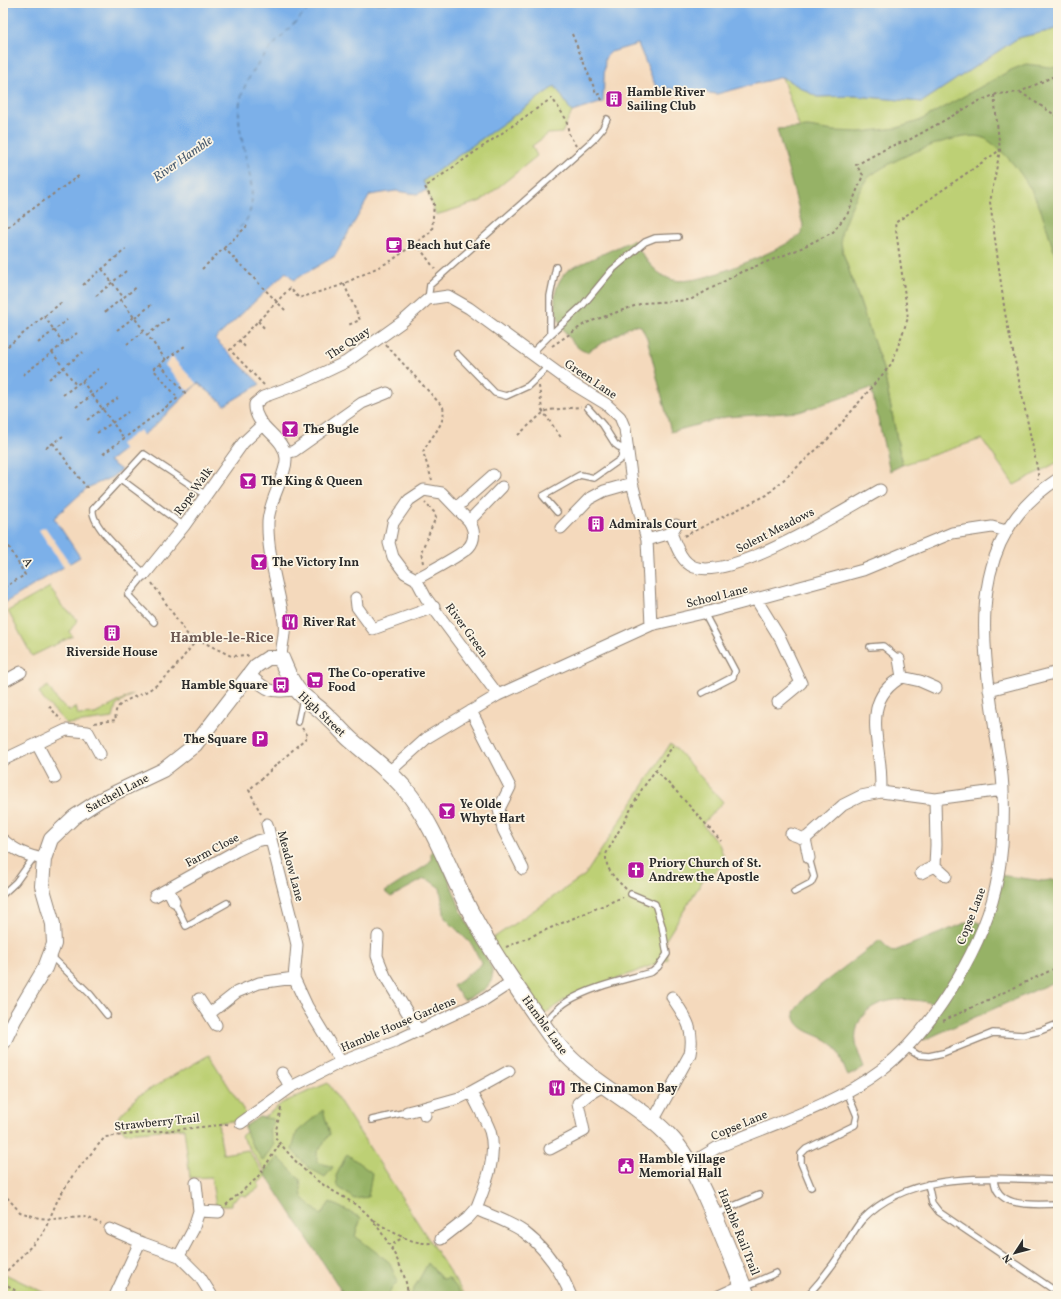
<svg xmlns="http://www.w3.org/2000/svg" width="1061" height="1299" viewBox="0 0 1061 1299" font-family="Vollkorn,serif">
<rect width="100%" height="100%" fill="#fcf5e5"/>
<filter id="ink" filterUnits="userSpaceOnUse"><feTurbulence type="fractalNoise" baseFrequency=".025" numOctaves="2"/><feDisplacementMap in="SourceGraphic" scale="8" xChannelSelector="R" yChannelSelector="G"/><feConvolveMatrix kernelMatrix="1 2 1 2 8 2 1 2 1" color-interpolation-filters="sRGB"/></filter>
<filter id="wash" filterUnits="userSpaceOnUse"><feTurbulence type="fractalNoise" baseFrequency=".012" numOctaves="4" result="noise"/><feDisplacementMap in="SourceGraphic" scale="16" xChannelSelector="R" yChannelSelector="G"/><feGaussianBlur stdDeviation="0.9" result="paint"/><feColorMatrix in="noise" values="0 0 0 0 0 0 0 0 0 0 0 0 0 0 0 0 0 1.4 0 .05"/><feComposite in="paint" operator="in"/></filter>
<g filter="url(#wash)">
<rect width="100%" height="100%" fill="#f4d9bc"/>
<!-- green -->
<path fill="#bdd074" stroke="#747e50" d="M1058,28v434l-44,23 -32,-46 -80,26 -18,-93 -102,-295 35,20 39,-1 66,6 96,-64c14,-4 27,-5 40,-10z
M555,86l17,26 -10,21 -14,1 -16,12 5,10 -56,45 -45,14 -13,-34z
M50,587l12,19 14,12 1,3 -8,11 4,4 -41,20 -24,-45z
M48,686l10,16 12,9 6,-4 2,8 17,-1 38,-20 -17,12 -3,12 -46,6 -24,-25 -4,-7z
M671,743l52,59 -21,22 17,20 7,19 -23,17 -38,61 3,18 -102,40 -26,18 -51,-76 96,-66z
M209,1055l37,59 -8,6 -20,3 5,31 25,-4 18,27 -8,6 2,4 -13,9 -6,-1 -10,7v4h-15l-5,-29 -21,1 -6,-50 -59,5 -9,-13 22,-24z
M328,1083l137,213h-115l-109,-160 41,-33z
M3,1273l48,23h-48z"/>
<!-- forest -->
<path fill="#96b266" stroke="#606e48" d="M1026,64l32,4v194c-6,-14 -9,-29 -14,-43 -10,-30 -32,-63 -58,-80 -21,-13 -101,23 -118,39 -9,10 -24,43 -27,57 -1,5 1,13 2,18l41,119 18,93 -12,6 -19,-83 -72,24 -73,5 -55,15 -24,-94 -6,-12 -8,-1 -46,27c-8,-2 -11,-6 -17,-13 -16,-20 -23,-49 -2,-69l65,-30c9,14 20,33 37,39 11,4 28,0 39,-3 15,-4 84,-31 91,-42 2,-2 3,-6 3,-9l-26,-96 31,-2 26,4 26,1 37,-4 22,-7 92,-51z
M437,849l25,64 30,56c3,19 -13,24 -28,31l-11,-14 29,-22 -10,-19 -27,-27 -5,-30 -11,-8 -5,-1 -33,18 -6,-5 42,-27 4,-5v-8z
M999,875l44,6 15,-2v101l-134,60 -6,-8 21,-27c-29,-9 -76,-11 -83,27 -2,12 4,26 8,36l-16,8c-5,-9 -8,-24 -15,-31 -13,-13 -38,-11 -39,-33l11,-15 75,-57 12,12 81,-32 10,5z
M323,1110l7,24 -13,18v10l16,5 -8,10 -16,-9 -17,-18 5,-18z
M259,1117l14,2v5l-4,7 5,13 -11,17 -12,-18 -7,-16z
M347,1154l25,19 -4,24 -14,2 -17,-13 -1,-10z
M278,1157l22,22 2,18 19,18 9,-13 31,16 -6,18 34,26 9,20 -6,6 -4,8h-43l-81,-124z
M428,1263l14,16 7,-1 14,18h-53z"/>
<!-- water -->
<path fill="#7cb0e9" stroke="#546e8a" d="M3,3h1055v25c-13,5 -26,6 -40,10l-96,64 -66,-6 -39,1 -35,-20 -65,17 -61,-7 -18,-43 -27,8 -6,6 -2,44 -31,10 -17,-26 -132,95 4,9 -10,4 -21,-3 -26,4 -35,61 -41,24 -8,-8 -71,67 45,45 -35,21 -27,-22 -46,45 -43,33 12,9 -9,7 -25,11 -33,30 26,39 -77,47z"/>
<!-- pier -->
<path fill="#f4d9bc" d="M172,357l25,27 -9,7 -23,-26z
M140,430l4,7 -19,14 -5,-7z
M45,527l26,38 -6,4 -26,-39z"/>
<g fill="none" stroke-linecap="round" stroke-linejoin="round">
<!-- ferry -->
<path stroke="#475a6e" stroke-width="1" stroke-dasharray="5 4" stroke-linecap="butt" d="M239,234l-3,-3c4,-4 10,-9 12,-14 15,-37 -19,-83 -6,-123 11,-34 49,-66 72,-91"/>
</g>
</g>
<g filter="url(#ink)">
<g fill="none" stroke-linecap="round" stroke-linejoin="round">
<!-- service casing -->
<g stroke="#908274" stroke-width="8">
<path id="service" d="M428,299l2,-14 163,-145 10,-12 4,-9
M550,335l33,-30 29,-35 33,-28 10,-4 23,-1
M532,353l18,-18v-39l6,-29
M457,354l38,39 11,3 22,-10 21,-20
M588,408l15,17 12,19 4,3 6,1
M122,480l62,46
M557,512l-14,-16 37,-21 14,3 27,-19 2,-11
M154,622l-26,-27 17,-21c-12,-12 -55,-47 -52,-65l51,-55 62,41
M870,647l13,-1 16,13
M702,693l31,-16 2,-6 -31,-58
M298,722l5,-23
M794,892l17,-9 3,-6 -5,-19
M3,894l13,-12 18,-25
M174,901l12,25 41,-23
M50,955l40,39 17,21
M543,1024c8,-8 15,-17 25,-23 25,-15 57,-21 84,-29l6,-5 9,-13 -5,-28 -7,-22 -24,-10
M905,1047l13,8 11,1 14,-3 50,-20 30,2 17,-4 18,-7
M372,1120l35,-8
M994,1179c2,31 42,25 64,25
M928,1184l4,19 7,9 112,76
M811,1187l-10,-24v-9l5,-5 49,-24 2,-9 -10,-24
M715,1214l44,-19
M744,1287l32,-14
M807,1296c14,-15 26,-31 37,-48 6,-10 11,-20 18,-28 49,-52 132,-41 196,-40"/>
</g>
<!-- minor casing -->
<g stroke="#908274" stroke-width="13">
<path id="minor" d="M286,453l8,-2 68,-48 25,-10
M457,507l36,-32
M469,521l33,-34
M561,528l28,-29 15,-8 28,-8
M671,533c5,12 10,29 23,34 38,14 150,-57 186,-77
M647,540l24,-7 5,-8
M145,574l39,-48 59,-83 20,-19
M416,579c11,-6 47,-25 53,-32 7,-8 5,-18 0,-26l-27,-28 -18,-3 -15,10 -16,23 -4,20 4,14 12,16 11,6 10,19 72,97
M356,598l1,9 16,22 61,-22
M756,599l24,39 21,45 -23,19
M281,658c0,-12 5,-25 3,-36 -5,-33 -17,-67 -16,-100 1,-22 19,-48 18,-64 -1,-22 -33,-31 -31,-54l8,-7 41,-15 42,-20 56,-40 26,-23 20,-3 21,12 104,76 33,20 14,13 5,12 7,54 15,57 4,85
M899,659l3,18
M249,674c20,19 21,18 48,16
M3,682l18,-10
M989,690l69,-18
M471,711l39,76 -11,22 4,20 20,40
M37,744l18,34
M3,760l63,-30 22,2 12,22
M389,772l39,-35 70,-42 153,-70 61,-14 151,-41 89,-37 40,-6 14,4
M881,792c0,-11 0,-23 -2,-34 -4,-33 -11,-62 23,-81l18,4 16,7
M267,824l23,90 7,31 -3,33 13,28 34,56
M791,834l14,5
M3,840c13,11 24,16 41,19
M809,858l-4,-19 38,-34 18,-9 20,-4 54,7 68,-9
M935,866l11,10
M921,873l14,-7 1,-21 -1,-46
M168,889l6,12
M155,896l81,-45 21,-10 13,-3
M378,936l-1,20 8,20 33,54
M199,999l10,15
M216,1025l-7,-11 28,-22 22,-9 35,-5
M282,1073l9,14
M471,1092l38,-21
M407,1112l16,-4
M425,1115l-2,-7 36,-10 12,-6c6,13 14,26 19,39 8,26 -5,55 -14,78 15,7 34,13 48,23 21,16 37,39 47,64
M653,1121l37,-67c5,-26 -5,-37 -18,-57
M241,1123l50,-36 50,-25 57,-22 86,-40 29,-19
M550,1149l34,-18 -6,-28 11,-9 14,-8
M691,1166l12,-10 15,-9c54,-23 115,-41 163,-77 53,-40 106,-129 117,-194 5,-27 6,-57 5,-84 0,-21 -5,-42 -8,-62 -14,-94 -29,-192 63,-251
M199,1211l20,1
M110,1229l30,13 39,14 21,21 12,19
M441,1239l27,-21 8,-9
M179,1256l14,-26 6,-19 -3,-28
M115,1296l25,-54
M719,1296l24,-11"/>
</g>
<!-- tertiary casing -->
<g stroke="#908274" stroke-width="16">
<path id="tertiary" d="M3,1043l11,-23 31,-52 9,-24 -1,-20 -11,-38 2,-27 7,-20 23,-22 26,-17 63,-30 32,-25 61,-79 12,-8h13"/>
</g>
<!-- secondary casing -->
<g stroke="#908274" stroke-width="18">
<path id="secondary" d="M281,658c6,14 11,28 22,38 8,7 18,13 25,21 8,7 15,16 23,23 18,16 38,30 54,49 30,37 44,82 66,124 23,43 51,83 79,122 33,47 86,64 123,105 14,16 23,36 32,55 15,33 28,67 42,101"/>
</g>
<!-- path -->
<path stroke="#908274" stroke-width="2" stroke-dasharray="3 3" stroke-linecap="butt" d="M572,34l25,61 2,-1 4,8
M1020,92l38,25
M994,95l6,55 -10,52 15,111 33,159v8
M3,230l77,-55
M416,243l19,26
M224,248l63,64
M102,269l21,28
M202,269l45,-43
M344,284l16,36 -12,5
M83,285l43,-36
M96,296l30,-25
M121,300l45,60
M105,312l33,-26
M44,316l20,28
M135,318l16,-13
M258,321l8,9
M117,330l16,-12h-1
M147,335l24,-18
M239,340l7,8
M38,343l29,-23
M127,344l17,-13
M386,345l57,62c4,17 -14,31 -20,45l9,28
M552,346l34,-23 57,-20 47,-3 51,-28 56,-22 36,-18 15,-19 15,-38 -7,-10 35,-19 18,-6 70,-39 18,-7 23,-2 32,-15 6,3
M3,350l59,-48
M52,352l24,33
M160,364l27,31
M23,375l54,-42
M49,379l34,-27
M82,381l41,56
M264,385l-34,-35 60,-62 9,10 40,-12 52,-25 41,-30 2,-28 -9,-16 127,-89 14,21 3,15 7,12
M539,386l3,24 20,29
M63,395l35,-26
M76,407l33,-24
M87,420l31,-22
M97,433l31,-21
M518,435l26,-23 5,-2 32,-3
M53,443l34,45
M46,448l17,-12
M103,454l75,-56 -25,-29 32,-23
M3,536l22,39 -22,13
M684,536l83,-41 62,-57 63,-75 16,-45 -13,-95 105,-73
M423,563l-2,-11 15,-35 -2,-5 -9,-9
M152,583l35,51 44,22 16,-1 2,2
M49,706l12,14
M94,723l22,-3c-1,-5 -1,-10 3,-14 10,-9 23,-11 33,-18 19,-12 31,-32 45,-48
M655,770l21,21 45,50
M261,814l-12,-24 59,-54 -6,-8
M626,889c-11,-11 -21,-19 -20,-35l36,-65 31,-43
M506,947l117,-50
M943,1021l115,-54
M281,1108l-5,22v9c11,12 21,25 34,36 16,14 37,22 54,36 15,13 47,65 43,85
M3,1193l17,19 19,6 11,1 37,-2 14,7
M226,1205l31,-27 23,-34
M373,1220c16,10 38,25 58,23
M391,1250l4,-8 9,-5
M3,1275l40,-41 15,-35 15,-24 32,-38 125,-13
M3,1282l20,14"/>
<!-- service -->
<use href="#service" stroke="#fff" stroke-width="5.5"/>
<!-- minor -->
<use href="#minor" stroke="#fff" stroke-width="11"/>
<!-- tertiary -->
<use href="#tertiary" stroke="#fff" stroke-width="14"/>
<!-- secondary -->
<use href="#secondary" stroke="#fff" stroke-width="16"/>
</g>
</g>
<!-- icons -->
<defs>
<g id="building-square" transform="scale(0.9)"><rect x="-9" y="-9" width="18" height="18" rx="4" fill="#b5179e" stroke="#fcf5e5"/><path d="M-4-6H4V6H1V3H-1V6H-4ZM-2.5-4.3h1.7v1.8h-1.7ZM.8-4.3h1.7v1.8H.8ZM-2.5-1h1.7V.8h-1.7ZM.8-1h1.7V.8H.8Z" fill="#fff"/></g>
<g id="cafe-square" transform="scale(0.9)"><rect x="-9" y="-9" width="18" height="18" rx="4" fill="#b5179e" stroke="#fcf5e5"/><path d="M-5.5-4.5H6V0H3Q3 3.5 0 3.5H-2.5Q-5.5 3.5-5.5 0ZM3-3.2v2h1.7v-2ZM-6 4.5H4V6H-6Z" fill="#fff"/></g>
<g id="bar-square" transform="scale(0.9)"><rect x="-9" y="-9" width="18" height="18" rx="4" fill="#b5179e" stroke="#fcf5e5"/><path d="M-6-5H6L.8 .8V4.5H3.5V6h-7V4.5H-.8V.8Z" fill="#fff"/></g>
<g id="restaurant-square" transform="scale(0.9)"><rect x="-9" y="-9" width="18" height="18" rx="4" fill="#b5179e" stroke="#fcf5e5"/><path d="M-5-6h1v4h1v-4h1v4h1v-4h1v5L-1.5 .5V6h-2V.5L-5-1ZM5-6V6H3V1.5H1.5Q1.5-4 5-6Z" fill="#fff"/></g>
<g id="supermarket-square" transform="scale(0.9)"><rect x="-9" y="-9" width="18" height="18" rx="4" fill="#b5179e" stroke="#fcf5e5"/><path d="M-6-5.5h2.5l.6 2H6L4.5 2H-2.5L-4.4-4H-6ZM-1.5 3.2a1.3 1.3 0 1 0 .1 0ZM3 3.2a1.3 1.3 0 1 0 .1 0Z" fill="#fff"/></g>
<g id="bus-square" transform="scale(0.9)"><rect x="-9" y="-9" width="18" height="18" rx="4" fill="#b5179e" stroke="#fcf5e5"/><path d="M-5-6H5V4H4V6H2V4H-2V6H-4V4H-5ZM-3.5-4V0h7V-4ZM-3.5 1.2v1.5H-2V1.2ZM2 1.2v1.5H3.5V1.2Z" fill="#fff"/></g>
<g id="parking-square" transform="scale(0.9)"><rect x="-9" y="-9" width="18" height="18" rx="4" fill="#b5179e" stroke="#fcf5e5"/><path d="M-3.5-5.5H1a3.5 3.5 0 0 1 0 7H-1V5.5H-3.5ZM-1-3.4V-.6H.8a1.4 1.4 0 0 0 0-2.8Z" fill="#fff"/></g>
<g id="church-square" transform="scale(0.9)"><rect x="-9" y="-9" width="18" height="18" rx="4" fill="#b5179e" stroke="#fcf5e5"/><path d="M-1.2-6h2.4v3.5h3.3v2.4h-3.3V6h-2.4V-.1h-3.3v-2.4h3.3Z" fill="#fff"/></g>
<g id="civic-square" transform="scale(0.9)"><rect x="-9" y="-9" width="18" height="18" rx="4" fill="#b5179e" stroke="#fcf5e5"/><path d="M-.6-6.5H3V-4.5H.6V-3L4-1V1h2V6H-6V1h2V-1L-.6-3ZM-1.2 2.5V6h2.4V2.5Z" fill="#fff"/></g>
</defs>
<g fill-rule="evenodd">
<use href="#building-square" x="614" y="99"/>
<use href="#cafe-square" x="394" y="245"/>
<use href="#bar-square" x="290" y="429"/>
<use href="#bar-square" x="248" y="481"/>
<use href="#building-square" x="596" y="524"/>
<use href="#bar-square" x="259" y="562"/>
<use href="#restaurant-square" x="290" y="622"/>
<use href="#building-square" x="112" y="633"/>
<use href="#supermarket-square" x="315" y="680"/>
<use href="#bus-square" x="281" y="685"/>
<use href="#parking-square" x="260" y="739"/>
<use href="#bar-square" x="447" y="811"/>
<use href="#church-square" x="636" y="870"/>
<use href="#restaurant-square" x="557" y="1088"/>
<use href="#civic-square" x="626" y="1166"/>
</g>
<g text-anchor="middle" stroke-width="3.5" stroke-linejoin="round" paint-order="stroke">
<!-- poi labels -->
<g font-size="12" font-weight="bold" fill="#2b2b2b" stroke="#fcf5e5" text-anchor="start">
<text x="627" y="96">Hamble River<tspan x="627" dy="14">Sailing Club</tspan></text>
<text x="407" y="249">Beach hut Cafe</text>
<text x="303" y="433">The Bugle</text>
<text x="261" y="485">The King &amp; Queen</text>
<text x="609" y="528">Admirals Court</text>
<text x="272" y="566">The Victory Inn</text>
<text x="303" y="626">River Rat</text>
<text x="112" y="656" text-anchor="middle">Riverside House</text>
<text x="328" y="677">The Co-operative<tspan x="328" dy="14">Food</tspan></text>
<text x="268" y="689" text-anchor="end">Hamble Square</text>
<text x="247" y="743" text-anchor="end">The Square</text>
<text x="460" y="808">Ye Olde<tspan x="460" dy="14">Whyte Hart</tspan></text>
<text x="649" y="867">Priory Church of St.<tspan x="649" dy="14">Andrew the Apostle</tspan></text>
<text x="570" y="1092">The Cinnamon Bay</text>
<text x="639" y="1163">Hamble Village<tspan x="639" dy="14">Memorial Hall</tspan></text>
</g>
<!-- street labels -->
<g font-size="12" fill="#2b2b2b" stroke="#fcf5e5">
<text transform="translate(348 343) rotate(-33)" y="4">The Quay</text>
<text transform="translate(591 379) rotate(34)" y="4">Green Lane</text>
<text transform="translate(193 491) rotate(-54)" y="4">Rope Walk</text>
<text transform="translate(775 530) rotate(-27)" y="4">Solent Meadows</text>
<text transform="translate(28 562) rotate(62)" y="4">A</text>
<text transform="translate(717 596) rotate(-14)" y="4">School Lane</text>
<text transform="translate(467 630) rotate(54)" y="4">River Green</text>
<text transform="translate(322 714) rotate(43)" y="4">High Street</text>
<text transform="translate(117 793) rotate(-28)" y="4">Satchell Lane</text>
<text transform="translate(212 850) rotate(-28)" y="4">Farm Close</text>
<text transform="translate(291 866) rotate(75)" y="4">Meadow Lane</text>
<text transform="translate(971 916) rotate(-69)" y="4">Copse Lane</text>
<text transform="translate(398 1024) rotate(-23)" y="4">Hamble House Gardens</text>
<text transform="translate(545 1025) rotate(54)" y="4">Hamble Lane</text>
<text transform="translate(157 1122) rotate(-6)" y="4">Strawberry Trail</text>
<text transform="translate(739 1125) rotate(-23)" y="4">Copse Lane</text>
<text transform="translate(739 1232) rotate(68)" y="4">Hamble Rail Trail</text>
</g>
<!-- water labels -->
<g font-size="13" font-style="italic" fill="#475a6e" stroke="#fcf5e5">
<text transform="translate(182 158) rotate(-35)" y="5">River Hamble</text>
</g>
<!-- quarter labels -->
<g font-size="14" font-weight="bold" fill="#6e5953" stroke="#fcf5e5">
<text x="222" y="642">Hamble-le-Rice</text>
</g>
</g>
<!-- margin -->
<rect width="1061" height="1299" fill="none" stroke="#fcf5e5" stroke-width="16"/>
<!-- north arrow -->
<g transform="translate(1015 1253) rotate(234)" stroke="#fcf5e5" stroke-width="3" paint-order="stroke">
<path d="M0-3L7 15L0 10L-7 15Z" fill="#2b2b2b"/>
<text y="-6" font-size="11" font-weight="bold" text-anchor="middle" fill="#2b2b2b">N</text>
</g>
</svg>
